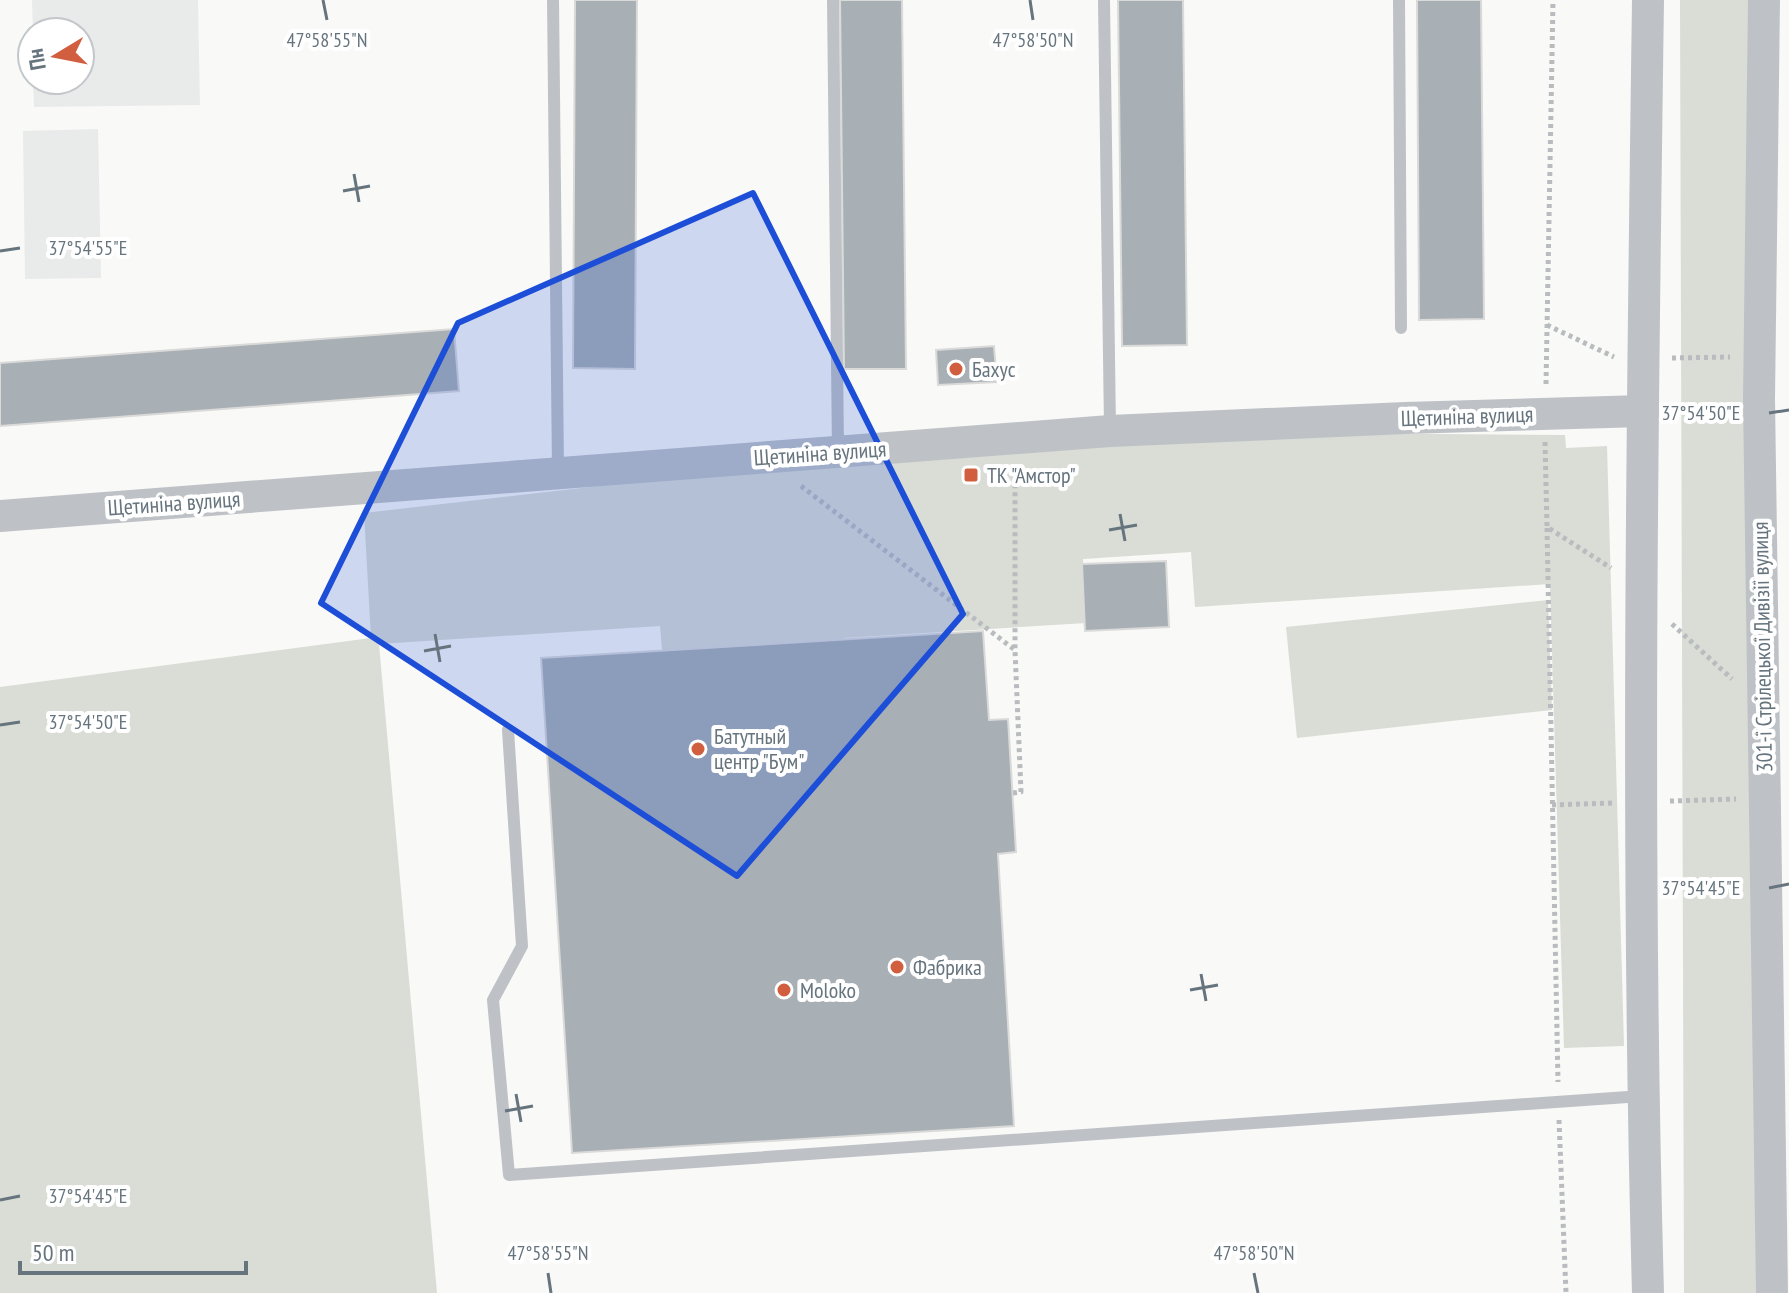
<svg xmlns="http://www.w3.org/2000/svg" width="1789" height="1293" viewBox="0 0 1789 1293" font-family="'PT Sans Narrow',sans-serif">
<rect width="100%" height="100%" fill="#f9f9f7"/>
<!-- built -->
<path fill="#e9eaea" d="M32,0h166l2,105 -166,2 -1,-27h47v-48h-47z
M98,129l3,149 -76,1 -2,-148z"/>
<!-- green -->
<path fill="#d9ddd6" d="M1680,0h72l4,1293h-72z
M1110,431l455,4 1,13 41,-2 17,600 -60,2 -14,-464 -355,23 -4,-55 -108,7 3,64 -242,15 9,203 -300,8 -12,-191 121,-8 -2,-24 -281,18 58,649h-437v-606l371,-49 -7,-125 650,-75z
M1548,600l4,110 -255,28 -11,-111z"/>
<!-- building -->
<path fill="#a8afb5" stroke="#dadad9" stroke-width="2" d="M575,0h62l-2,369 -62,-1z
M840,0h62l4,369h-62z
M1118,0h65l4,345 -65,1z
M1417,0h64l3,319 -65,1z
M454,329l5,62 -459,35v-63z
M994,346l3,36 -59,3 -2,-35z
M1166,561l3,66 -84,4 -3,-67z
M983,631l6,89 19,-1 8,133 -18,2 16,272 -442,27 -31,-495z"/>
<g fill="none" stroke-linecap="round" stroke-linejoin="round">
<!-- path -->
<path stroke="#b9bcbe" stroke-width="5" stroke-dasharray="4 4" stroke-linecap="butt" d="M1547,325l67,32
M1672,358l58,-1
M1546,384l7,-384
M1545,442l2,85 64,41
M801,486l214,164
M1547,528l11,554
M1672,624l60,55
M1013,793l8,-1 -6,-142v-181
M1670,801l66,-2
M1552,805l60,-2
M1559,1120l7,173"/>
<!-- service -->
<path stroke="#bec2c6" stroke-width="12" d="M553,0l5,470
M833,0l5,450
M1104,0l6,428
M1399,0l2,328
M508,730l14,216 -29,54 16,175 1133,-79"/>
<!-- tertiary -->
<path stroke="#bec2c6" stroke-width="32" d="M1764,0l-5,399 13,894
M0,516l1110,-85 295,-13 237,-7
M1648,1293c-12,-431 -6,-862 0,-1293"/>
</g>
<!-- marked area -->
<path fill="#1d4ed8" fill-opacity="0.2" stroke="#1d4ed8" stroke-width="6" stroke-linejoin="round" d="M753,193l210,421 -226,262 -416,-273 137,-280z"/>
<!-- ticks -->
<path fill="none" stroke="#66747e" stroke-width="3" d="M323,0l4,20M1030,0l3,20M354,174l5,28M343,191l27,-5M0,251l20,-3M1769,413l20,-3M1120,514l5,27M1109,530l28,-5M435,634l5,28M424,651l27,-5M0,725l20,-3M1769,888l20,-4M1201,974l5,27M1190,990l28,-5M516,1094l5,28M505,1111l28,-5M0,1200l20,-4M548,1273l3,20M1254,1273l4,20"/>
<!-- markers -->
<g fill="#d15e3e" stroke="#fff" stroke-width="3">
<circle cx="956" cy="369" r="8"/>
<rect x="963" y="467" width="16" height="16" rx="4"/>
<circle cx="698" cy="749" r="8"/>
<circle cx="897" cy="967" r="8"/>
<circle cx="784" cy="990" r="8"/>
</g>
<g text-anchor="middle" stroke-width="8" stroke-linejoin="round" paint-order="stroke">
<!-- poi labels -->
<g font-size="22" fill="#66747e" stroke="#fff" text-anchor="start">
<text x="972" y="377">Бахус</text>
<text x="987" y="483">ТК "Амстор"</text>
<text x="714" y="744">Батутный<tspan x="714" dy="25">центр "Бум"</tspan></text>
<text x="913" y="975">Фабрика</text>
<text x="800" y="998">Moloko</text>
</g>
<!-- street labels -->
<g font-size="22" fill="#66747e" stroke="#fff">
<text transform="translate(1467 416) rotate(-2)" y="8">Щетиніна вулиця</text>
<text transform="translate(820 453) rotate(-4)" y="8">Щетиніна вулиця</text>
<text transform="translate(174 503) rotate(-4)" y="8">Щетиніна вулиця</text>
<text transform="translate(1762 647) rotate(-91)" y="8">301-ї Стрілецької Дивізії вулиця</text>
</g>
</g>
<g font-size="20" text-anchor="middle" fill="#66747e" stroke="#fff" stroke-width="8" stroke-linejoin="round" paint-order="stroke">
<text x="327" y="47">47°58'55"N</text>
<text x="1033" y="47">47°58'50"N</text>
<text x="88" y="255">37°54'55"E</text>
<text x="1701" y="420">37°54'50"E</text>
<text x="88" y="729">37°54'50"E</text>
<text x="1701" y="895">37°54'45"E</text>
<text x="88" y="1203">37°54'45"E</text>
<text x="548" y="1260">47°58'55"N</text>
<text x="1254" y="1260">47°58'50"N</text>
</g>
<!-- north arrow -->
<g transform="translate(56 56) rotate(260)"><circle r="38" fill="#ffffff" stroke="#c2c7cb" stroke-width="2"/>
<path d="M0-6L14 30L0 20L-14 30Z" fill="#d15e3e"/>
<text y="-12" font-size="22" font-weight="bold" text-anchor="middle" fill="#66747e">Пн</text>
</g>
<!-- scale -->
<path d="M20 1261v12h226v-12" fill="none" stroke="#66747e" stroke-width="4"/>
<text x="32" y="1261" font-size="24" fill="#66747e" stroke="#ffffff" stroke-width="6" paint-order="stroke">50 m</text>
</svg>
